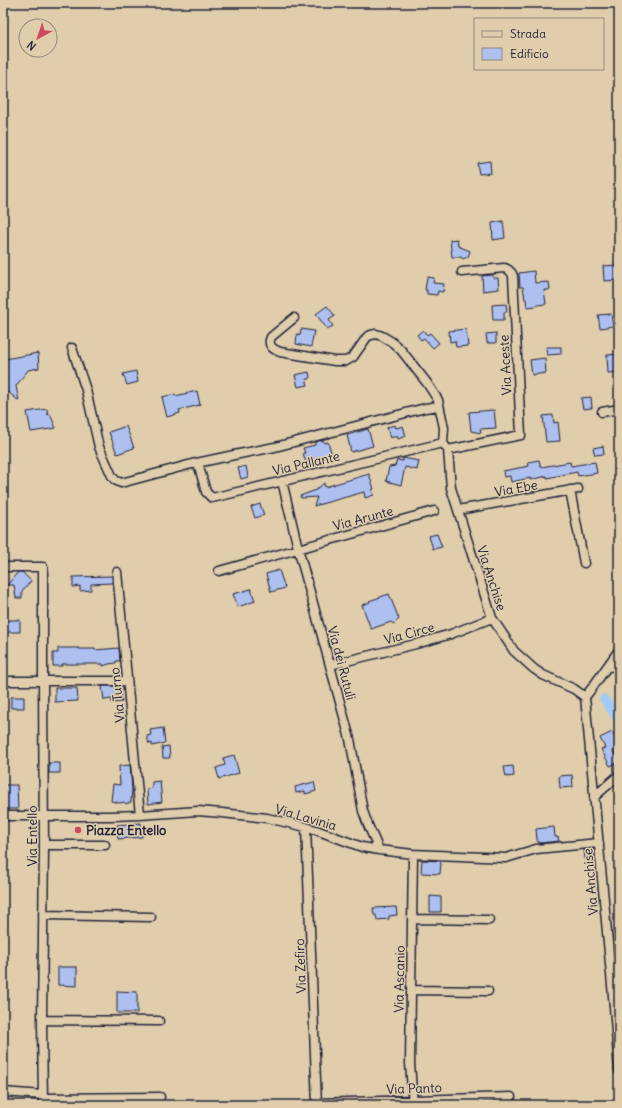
<svg xmlns="http://www.w3.org/2000/svg" width="622" height="1108" viewBox="0 0 622 1108" font-family="Delius,sans-serif">
<rect width="100%" height="100%" fill="#dfcdab"/>
<filter id="ink" filterUnits="userSpaceOnUse"><feTurbulence type="fractalNoise" baseFrequency=".025" numOctaves="2"/><feDisplacementMap in="SourceGraphic" scale="8" xChannelSelector="R" yChannelSelector="G"/><feConvolveMatrix kernelMatrix="1 2 1 2 8 2 1 2 1" color-interpolation-filters="sRGB"/></filter>
<g filter="url(#ink)">
<g fill="none" stroke-linecap="round" stroke-linejoin="round">
<!-- canal -->
<path stroke="#9fcbf9" stroke-width="9" d="M604,699l15,22"/>
</g>
<!-- building -->
<path fill="#adc0ef" stroke="#22223b" d="M490,161l1,12 -12,1 -2,-11z
M503,221l2,17 -12,2 -1,-17z
M457,239l1,7 12,5 -2,6h-2l-2,2 -4,-2h-8l-2,-17z
M619,265v15l-15,1 -1,-15z
M534,271l1,12 14,-1 1,8h-6l2,14 -9,1v1l-10,1 -1,-8h-1l-2,-12h-3l-1,-14z
M493,275v3h5l1,11 -16,2 -1,-15z
M427,277l7,1 -1,5 11,1 -1,8 -5,-1 -1,4 -10,-1v-4h-2z
M506,304l1,8h-3v8h-11l-1,-15z
M327,306l8,10 -6,4 4,6 -6,3 -11,-15z
M611,314l2,12 -13,2 -2,-13z
M301,329l13,2 -3,16 -15,-3 1,-10 3,1z
M466,329l2,17 -12,1 -1,-6 -5,1 -1,-11z
M423,330l4,5 3,-2 9,10 -6,5 -9,-10 -3,2 -4,-5z
M496,333v10h-9l-1,-9z
M546,347h15v7l-14,1z
M38,353l1,15 -11,2 -12,16 3,15 -11,-9 -5,1v-8h2l-2,-10v-11l2,-5z
M619,354v18l-11,1 -1,-18z
M545,358l1,15 -14,2 -2,-15z
M136,371l2,11 -11,3 -4,-11z
M309,372l1,7h-4l2,6 -10,2 -3,-12z
M197,391l3,14 -21,5 1,3 -13,4 -5,-20 13,-3v2z
M591,397l1,11 -9,1 -2,-11z
M47,409l1,6 2,-1 6,14 -25,4 -4,-20z
M494,410l2,18 -16,1 1,4 -10,-2 -2,-19z
M553,415l1,8 4,-1 2,19 -14,1 -3,-26z
M395,425l1,3 7,-2 3,10 -8,3 -1,-3 -7,2 -3,-11z
M126,426l8,22 -17,6 -8,-22z
M368,429l5,17 -22,6 -4,-17z
M323,440l1,3 4,-1 4,13 -26,8 -3,-10h2l-2,-5 12,-3v-3z
M603,446l1,8 -9,1 -2,-7z
M403,458l16,3 -2,9 -12,-3 -4,18 -15,-4 3,-14 6,-1 2,-6 6,1z
M539,460l2,7 29,-5 1,4 24,-4 2,11 -19,3 -1,-4 -30,6v-2l-17,4v-2l-19,4 -1,-6 -6,1 -1,-6 26,-5 -1,-4z
M246,466l2,11 -7,2 -3,-11z
M369,474l5,15 -2,1 2,5 -9,3 -1,-6 -50,14 3,-9 -16,1 -1,-2 16,-6 8,-7 1,4z
M260,504l4,11 -9,3 -4,-11z
M437,534l5,13 -9,2 -4,-13z
M279,570l6,18 -14,4 -5,-18z
M18,572h4l9,9 -9,10v7h-6l-2,-13h-7z
M112,576v7l-21,1v6l-11,1v-5l-7,1v-10z
M251,589l4,12 -17,6 -5,-13z
M389,594l10,25 -5,5 -3,-2 -20,7 -9,-24 8,-3 -1,-1z
M3,620h17v12h-15v-4h-2z
M58,648h21v1h16v1l24,-2 1,13h-4v2l-7,1 -6,2v-2h-41v2h-9v-13h5z
M102,686h18l2,16 -10,1v-4l-8,1z
M55,688h22l1,13 -23,1z
M11,697h13v11h-13z
M163,728l2,15 -13,3v-3l-3,1 -2,-8 4,-1 -1,-5z
M612,732l7,14v2l-6,3 6,11 -9,4 -9,-17 4,-1 -5,-10z
M169,746l1,12h-7l-1,-11z
M234,755l5,18 -20,6 -3,-11 9,-3 -2,-7z
M49,763h11v10h-11z
M130,765l2,24 -1,13 -5,2 -2,-2 -4,1 -9,-2 2,-17 7,1 -1,-19z
M513,766l1,10 -8,1 -2,-10z
M572,775l1,12 -13,1 -1,-12z
M160,781l2,21 -14,2 -1,-15 5,-1v-6z
M314,782l2,9 -11,3v-3l-9,2 -1,-6z
M3,785h14l1,24h-15z
M141,823l1,14 -24,2 -1,-14z
M554,827l1,10h3l1,4 -20,2 -2,-3 -1,-11z
M594,849v9l-9,1 -1,-9z
M422,860l19,1 -1,13 -19,-1z
M430,896l11,1v15h-11z
M396,907l1,8 -8,1v3l-12,1 -1,-5h-2l-1,-7z
M58,967h19v19l-19,-1z
M117,991l20,1v21h-20z"/>
<g fill="none" stroke-linecap="round" stroke-linejoin="round">
<!-- minor casing -->
<g stroke="#22223b" stroke-width="11">
<path id="minor" d="M294,318l-23,19c-4,9 2,12 9,15l55,9h11l7,-4 14,-20 4,-2 5,-1 6,2 10,6 9,8 26,33 11,17 6,28 -1,15 5,7 3,38 41,130 22,33 20,18 9,6 31,14 11,8 29,310 5,63
M72,348l14,42 13,57 13,29 3,4 6,3 71,-19 42,-9 41,-8 150,-39 14,-2
M602,412l17,-3
M448,450l73,-15 -8,-159c-2,-5 -4,-7 -9,-8l-42,4
M198,463l8,29 6,6 231,-55
M282,481l16,67 52,191 13,72 5,14 11,25
M570,490l14,73
M458,510l120,-21
M3,567h40v114l1,168 -2,171 1,85
M219,571l215,-60
M117,572l23,243
M330,665l86,-21 35,-10 41,-16
M607,667l12,-1
M3,681h124
M585,697l7,-9 27,-38
M594,797l25,-22
M3,816h108l29,-1 58,-4 24,2 45,5 39,9 10,3 46,17 17,3 34,4 93,4 30,-9 63,-6
M306,827l11,278
M44,845h61
M43,915l108,2
M413,919l76,1
M411,990l77,1
M42,1020l117,1
M3,1092l40,3
M43,1098l117,-1
M317,1103l194,-6
M413,1105l-3,-42 3,-209"/>
</g>
<!-- minor -->
<use href="#minor" stroke="#dfcdab" stroke-width="8"/>
</g>
</g>
<!-- markers -->
<circle fill="#d1495b" stroke="#dfcdab" stroke-width="1.5" cx="78" cy="830" r="4"/>
<g text-anchor="middle" stroke-width="3" stroke-linejoin="round" paint-order="stroke">
<!-- street labels -->
<g font-size="13" fill="#22223b" stroke="#dfcdab">
<text transform="translate(505 365) rotate(-93)" y="5">Via Aceste</text>
<text transform="translate(306 463) rotate(-13)" y="5">Via Pallante</text>
<text transform="translate(516 488) rotate(-10)" y="5">Via Ebe</text>
<text transform="translate(363 518) rotate(-15)" y="5">Via Arunte</text>
<text transform="translate(492 578) rotate(72)" y="5">Via Anchise</text>
<text transform="translate(409 633) rotate(-15)" y="5">Via Circe</text>
<text transform="translate(342 663) rotate(75)" y="5">Via dei Rutuli</text>
<text transform="translate(117 695) rotate(-96)" y="5">Via Turno</text>
<text transform="translate(306 817) rotate(16)" y="5">Via Lavinia</text>
<text transform="translate(32 836) rotate(-90)" y="5">Via Entello</text>
<text transform="translate(590 882) rotate(-95)" y="5">Via Anchise</text>
<text transform="translate(300 966) rotate(-92)" y="5">Via Zefiro</text>
<text transform="translate(399 979) rotate(-89)" y="5">Via Ascanio</text>
<text transform="translate(414 1088) rotate(-2)" y="5">Via Panto</text>
</g>
<!-- poi labels -->
<g font-size="13" font-weight="bold" fill="#22223b" stroke="#dfcdab" text-anchor="start">
<text x="86" y="835">Piazza Entello</text>
</g>
</g>
<!-- margin -->
<rect width="622" height="1108" fill="none" stroke="#dfcdab" stroke-width="16"/>
<rect x="8" y="8" width="606" height="1092" fill="none" stroke="#22223b" stroke-width="1.5" filter="url(#ink)"/>
<!-- legend -->
<rect x="474" y="18" width="130" height="52" fill="#dfcdab" stroke="#93897e"/>
<rect x="482" y="31" width="20" height="6" fill="#dfcdab" stroke="#93897e"/>
<text x="510" y="38" font-size="12" fill="#22223b">Strada</text>
<rect x="482" y="48" width="20" height="12" fill="#adc0ef" stroke="#93897e"/>
<text x="510" y="58" font-size="12" fill="#22223b">Edificio</text>
<!-- north arrow -->
<g transform="translate(38 38) rotate(220)"><circle r="19" fill="#dfcdab" stroke="#93897e"/>
<path d="M0-3L7 15L0 10L-7 15Z" fill="#d1495b"/>
<text y="-6" font-size="11" font-weight="bold" text-anchor="middle" fill="#22223b">N</text>
</g>
</svg>
